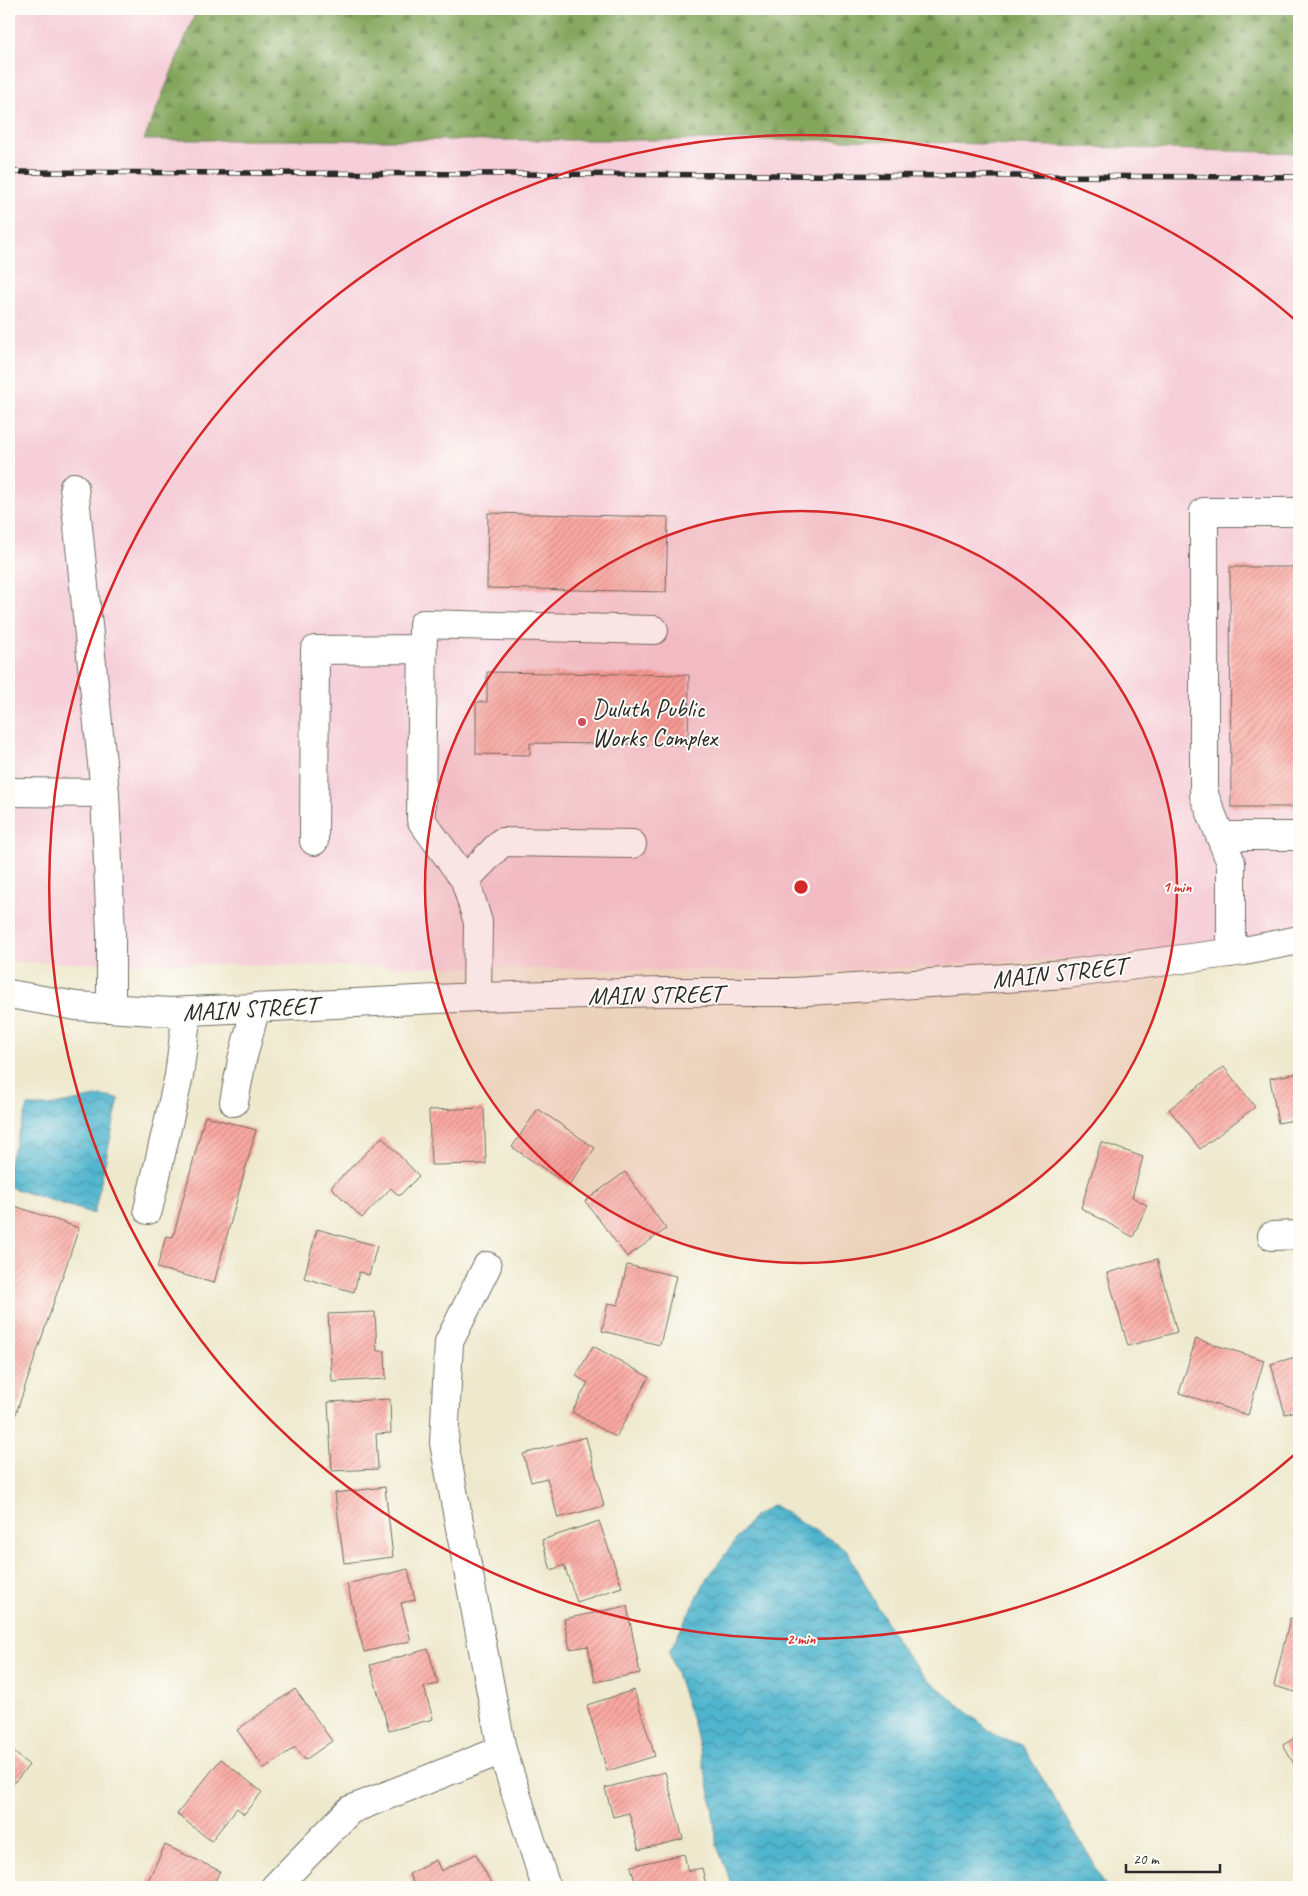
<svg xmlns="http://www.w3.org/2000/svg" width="1308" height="1896" viewBox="0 0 1308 1896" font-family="Caveat,sans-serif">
<defs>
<pattern id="forest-firs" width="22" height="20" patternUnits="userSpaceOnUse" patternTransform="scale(1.25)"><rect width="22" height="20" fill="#83a65c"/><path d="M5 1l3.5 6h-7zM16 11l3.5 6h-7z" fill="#6b874c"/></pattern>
<pattern id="water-waves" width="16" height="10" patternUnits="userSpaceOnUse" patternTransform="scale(1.25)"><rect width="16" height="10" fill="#4fb5ce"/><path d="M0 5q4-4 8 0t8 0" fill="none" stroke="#4293a7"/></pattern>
<pattern id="building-hatch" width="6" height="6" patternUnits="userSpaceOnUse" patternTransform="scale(1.25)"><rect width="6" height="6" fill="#fba9a2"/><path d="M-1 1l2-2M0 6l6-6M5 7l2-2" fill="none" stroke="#cb8a84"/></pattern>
</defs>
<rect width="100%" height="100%" fill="#fdfcf7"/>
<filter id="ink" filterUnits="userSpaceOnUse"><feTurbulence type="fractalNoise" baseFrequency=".02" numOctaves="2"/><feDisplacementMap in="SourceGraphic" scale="10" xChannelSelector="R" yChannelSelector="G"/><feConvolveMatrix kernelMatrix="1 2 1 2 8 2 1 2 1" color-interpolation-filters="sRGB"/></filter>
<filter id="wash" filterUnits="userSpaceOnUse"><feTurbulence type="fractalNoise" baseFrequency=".0096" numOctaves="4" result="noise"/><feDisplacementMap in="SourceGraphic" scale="20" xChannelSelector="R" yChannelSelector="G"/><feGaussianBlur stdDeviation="1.12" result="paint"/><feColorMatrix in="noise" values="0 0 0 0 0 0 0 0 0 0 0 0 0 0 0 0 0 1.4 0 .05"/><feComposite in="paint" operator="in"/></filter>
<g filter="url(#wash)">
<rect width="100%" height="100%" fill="#eee9cd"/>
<!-- built -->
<path fill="#f6cfd9" d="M9,9h188l-53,131h696l459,13v781l-57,15 -421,23 -812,-10z"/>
<!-- forest -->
<path fill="url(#forest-firs)" stroke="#576844" d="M197,9h1102v144l-459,-13h-696z"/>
<!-- water -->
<path fill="url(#water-waves)" stroke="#3d707c" d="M102,1096l17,3 -25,115 -85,-27v-25l19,-56h20z
M773,1505l73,44 53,96 24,30 72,60 27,10 71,117 13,25h-373l-16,-41 -6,-49 -15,-64 -27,-81 37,-72 47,-63z"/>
<g id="blocks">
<!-- building -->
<path fill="url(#building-hatch)" d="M488,513l180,4 -2,75 -179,-4z
M1230,567h69v240h-68z
M487,672l202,3 -1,70 -158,-2v12l-54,-1v-52h11z
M1224,1067l31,40 -55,42 -31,-40z
M1299,1073v46l-21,4 -8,-45z
M484,1108l2,56 -55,1 -2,-55z
M538,1109l57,39 -26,38 -57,-39z
M205,1116l51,14 -42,153 -57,-15 9,-32 7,1z
M382,1137l37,39 -20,20 -8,-8 -29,30 -31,-31z
M1101,1142l42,15 -11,40 15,8 -14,32 -52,-29z
M625,1172l41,57 -39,28 -42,-56z
M9,1204l70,24 -70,206z
M317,1229l60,17 -8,29 -10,-3 -5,20 -50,-14z
M1157,1259l20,73 -49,14 -21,-73z
M627,1265l49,11 -16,69 -58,-14 6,-28 10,2z
M375,1312l2,39h8l1,28 -54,3 -4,-68z
M1196,1339l68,21 -16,55 -69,-22z
M593,1346l56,31 -33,60 -44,-25 16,-29 -12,-7z
M1299,1356v54l-14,4 -14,-50z
M390,1399l1,34 -15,1 2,35 -46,2 -4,-69z
M586,1437l18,69 -46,12 -11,-40 -16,4 -8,-28z
M385,1487l8,70 -49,6 -9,-70z
M599,1521l23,66 -45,15 -13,-37 -13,5 -9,-30z
M408,1569l7,31 -14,3 10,38 -47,11 -17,-68z
M627,1606l13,67 -45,9 -7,-36 -18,3 -6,-30z
M1290,1618l9,2v73l-25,-7z
M428,1649l10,35 -14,3 9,32 -44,12 -19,-66z
M295,1689l37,52 -27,19 -10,-13 -30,22 -28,-39z
M634,1690l21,66 -48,15 -20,-66z
M1299,1735v38l-16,-28z
M9,1748l20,17 -20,24z
M221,1759l41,33 -18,22 -7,-6 -26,33 -34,-27z
M665,1772l18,67 -44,11 -10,-37 -16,4 -8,-29z
M165,1845l55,26 -8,16h-67z
M476,1854l17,33h-78l-6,-13 27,-14 5,11z
M684,1854l4,17 14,-3 4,17 -8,2h-62l-5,-21z"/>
</g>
</g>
<g filter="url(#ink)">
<use href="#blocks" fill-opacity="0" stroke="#6f6e64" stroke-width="1"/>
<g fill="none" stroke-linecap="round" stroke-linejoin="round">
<!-- minor casing -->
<g stroke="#6f6e64" stroke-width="30">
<path id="minor" d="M74,487l31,306
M9,792l96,1 6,141v74
M1220,836h78
M314,841l1,-191 107,-1
M465,880l37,-38 130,2
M1231,953v-90l-27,-68v-283h95
M9,994l67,12 93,6 308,-15 186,-5h131l273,-18 177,-23 55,-11
M477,997l1,-75 -13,-42 -44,-60 2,-196 231,6
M234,1102l8,-42 14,-53
M148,1210l31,-134 8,-65
M1272,1236l27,-1
M487,1266l-38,76 -5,101 58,307 44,137
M275,1887l75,-77 152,-60"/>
</g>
<!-- minor -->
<use href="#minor" stroke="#fff" stroke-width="28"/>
<!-- rail casing -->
<g stroke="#2b2b2b" stroke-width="5.5">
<path id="rail" d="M9,172l1290,5"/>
</g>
<!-- rail -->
<use href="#rail" stroke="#fdfcf7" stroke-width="4" stroke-dasharray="11" stroke-linecap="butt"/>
</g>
</g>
<!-- distance rings -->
<circle cx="801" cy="887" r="376" fill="#d62828" fill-opacity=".12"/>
<g fill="none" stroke="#d62828" stroke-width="2.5">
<circle cx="801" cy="887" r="376"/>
<path d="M1294 1455A752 752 0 1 1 1294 319"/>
</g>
<!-- markers -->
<circle fill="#d1495b" stroke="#fdfcf7" stroke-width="2" cx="582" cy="722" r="5"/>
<g text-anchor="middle" stroke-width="4" stroke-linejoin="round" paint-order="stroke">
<!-- poi labels -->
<g font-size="25" fill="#2b2b2b" stroke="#fdfcf7" text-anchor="start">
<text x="592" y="717">Duluth Public<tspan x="592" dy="29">Works Complex</tspan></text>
</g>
<!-- street labels -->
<g font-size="25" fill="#2b2b2b" stroke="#fdfcf7">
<text transform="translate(1059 972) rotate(-6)" y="9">MAIN STREET</text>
<text transform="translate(655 994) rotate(-1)" y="9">MAIN STREET</text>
<text transform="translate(250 1008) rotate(-3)" y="9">MAIN STREET</text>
</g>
</g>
<circle cx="801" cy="887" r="8" fill="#d62828" stroke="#fdfcf7" stroke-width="2.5"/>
<g font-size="15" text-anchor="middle" font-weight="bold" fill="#d62828" stroke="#fdfcf7" stroke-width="4" stroke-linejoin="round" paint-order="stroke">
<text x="1177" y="892">1 min</text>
<text x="801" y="1644">2 min</text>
</g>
<!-- margin -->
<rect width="1308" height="1896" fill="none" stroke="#fdfcf7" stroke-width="30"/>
<!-- scale -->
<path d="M1126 1864v8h94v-8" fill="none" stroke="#2b2b2b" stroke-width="2.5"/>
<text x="1133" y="1864" font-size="15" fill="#2b2b2b" stroke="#fdfcf7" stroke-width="4" paint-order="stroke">20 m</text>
</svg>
